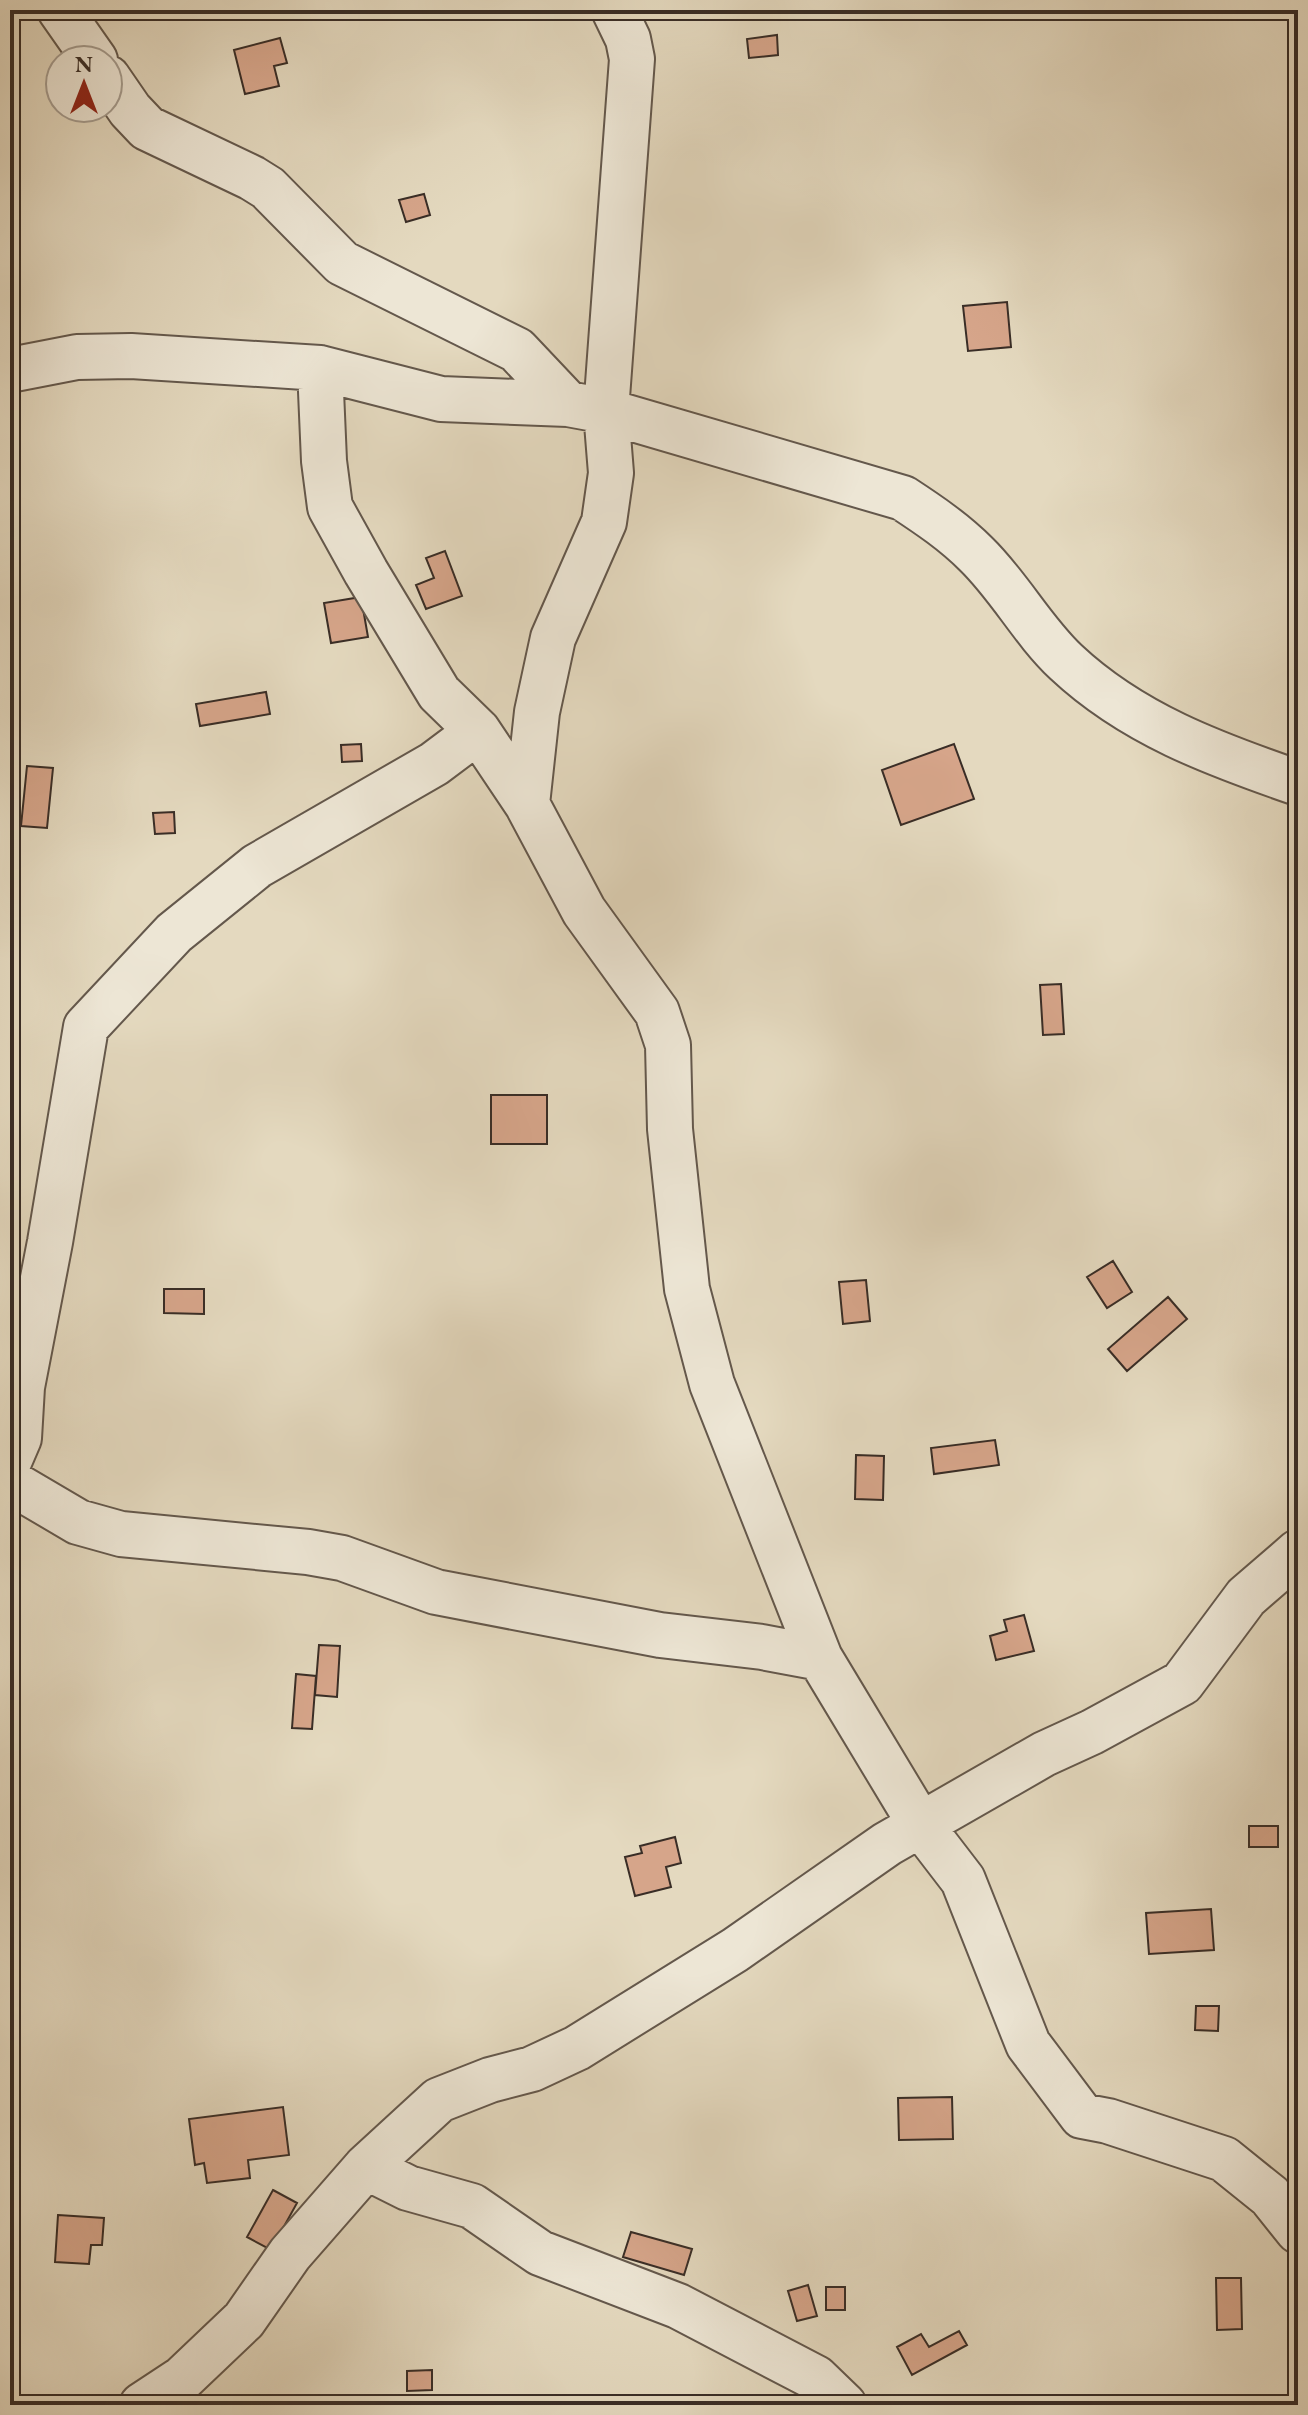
<svg xmlns="http://www.w3.org/2000/svg" width="1308" height="2415" viewBox="0 0 1308 2415" font-family="'EB Garamond',serif">
<rect width="100%" height="100%" fill="#e4d9bf"/>
<filter id="stains"><feTurbulence type="fractalNoise" baseFrequency=".0025" numOctaves="4"/><feColorMatrix values="0 0 0 0 .2 0 0 0 0 .09 0 0 0 0 .02 0 0 0 .5 -.17"/></filter>
<radialGradient id="worn" r=".72"><stop offset=".6" stop-color="#630" stop-opacity="0"/><stop offset="1" stop-color="#630" stop-opacity=".3"/></radialGradient>
<!-- building -->
<path fill="#d6a58a" stroke="#392d26" stroke-width="2" d="M777,35l1,20 -29,3 -2,-19z
M280,38l7,25 -13,3 5,20 -34,8 -11,-44z
M424,194l6,21 -24,7 -7,-22z
M1007,302l4,45 -43,4 -5,-45z
M445,551l17,45 -36,13 -10,-24 18,-7 -8,-20z
M361,597l7,40 -37,6 -7,-40z
M266,692l4,22 -70,12 -4,-22z
M361,744l1,17 -20,1 -1,-17z
M954,744l20,55 -73,26 -19,-55z
M27,766l26,2 -6,60 -26,-2z
M174,812l1,21 -20,1 -2,-21z
M1061,984l3,50 -21,1 -3,-50z
M491,1095h56v49h-56z
M1113,1261l19,31 -25,16 -20,-31z
M866,1280l4,41 -27,3 -4,-42z
M164,1289h40v25l-40,-1z
M1168,1297l19,22 -60,52 -19,-22z
M995,1440l4,25 -65,9 -3,-26z
M856,1455l28,1 -1,44 -28,-1z
M1024,1615l10,36 -38,9 -6,-24 17,-5 -3,-11z
M319,1645l21,1 -3,51 -22,-2z
M296,1674l20,2 -4,53 -20,-1z
M1249,1826h29v21h-29z
M675,1837l6,26 -15,4 5,20 -36,9 -10,-39 17,-4 -2,-7z
M1211,1909l3,41 -65,4 -3,-41z
M1196,2006h23l-1,25 -23,-1z
M952,2097l1,42 -54,1 -1,-42z
M283,2107l6,48 -41,5 2,18 -43,5 -3,-20 -9,2 -6,-46z
M273,2190l24,13 -26,47 -24,-13z
M58,2215l46,3 -2,27h-11l-2,19 -34,-2z
M631,2232l61,17 -8,26 -61,-18z
M1216,2278h25l1,51 -25,1z
M808,2285l9,31 -20,5 -9,-30z
M826,2287h19v23h-19z
M959,2331l8,14 -55,30 -15,-28 24,-13 8,13z
M432,2370v20l-25,1v-20z
M324,2398l49,3v4h-49z"/>
<g fill="none" stroke-linecap="round" stroke-linejoin="round">
<!-- minor casing -->
<g stroke="#64584c" stroke-width="48">
<path id="minor" d="M60,10l35,50
M108,78l22,32 17,18 105,50 16,10 74,75 175,87 51,54
M320,368l4,93 6,46 36,65 73,121 39,38 49,73 57,107 73,101 11,33 2,84 17,160 25,95 108,274
M10,370l67,-13 54,-1 189,12 121,31 127,5 38,7 297,87c26,17 51,34 73,56 34,33 56,76 90,108 66,62 148,92 232,121
M527,804l10,-92 16,-74 51,-116 7,-49 -5,-62 26,-352 -4,-20 -14,-29
M10,1459l9,-21 3,-51 28,-145 36,-215 88,-94 83,-67 177,-102 44,-33
M10,1482l68,40 43,12 187,18 34,6 94,34 224,43 102,12 58,11 100,166 43,56 65,164 54,72 26,5 116,38 46,37 28,35
M366,2167l42,21 64,18 68,47 138,53 138,72 28,27
M142,2405l41,-27 61,-58 46,-66 76,-87 73,-67 51,-20 42,-11 45,-21 158,-98 152,-106 157,-90 48,-22 90,-49 64,-86 52,-45"/>
</g>
<!-- minor -->
<use href="#minor" stroke="#ede6d5" stroke-width="44"/>
</g>
<!-- margin -->
<rect width="1308" height="2415" fill="none" stroke="#e4d9bf" stroke-width="40"/>
<rect x="12" y="12" width="1284" height="2391" fill="none" stroke="#392d26" stroke-width="4"/>
<rect x="20" y="20" width="1268" height="2375" fill="none" stroke="#392d26" stroke-width="2"/>
<!-- north arrow -->
<g transform="translate(84 84)"><circle r="38" fill="#ede6d5" stroke="#a59c8f" stroke-width="2"/>
<path d="M0-6L14 30L0 20L-14 30Z" fill="#8f2418"/>
<text y="-12" font-size="22" font-weight="bold" text-anchor="middle" fill="#392d26">N</text>
</g>
<rect width="100%" height="100%" filter="url(#stains)"/>
<rect width="100%" height="100%" fill="url(#worn)"/>
</svg>
